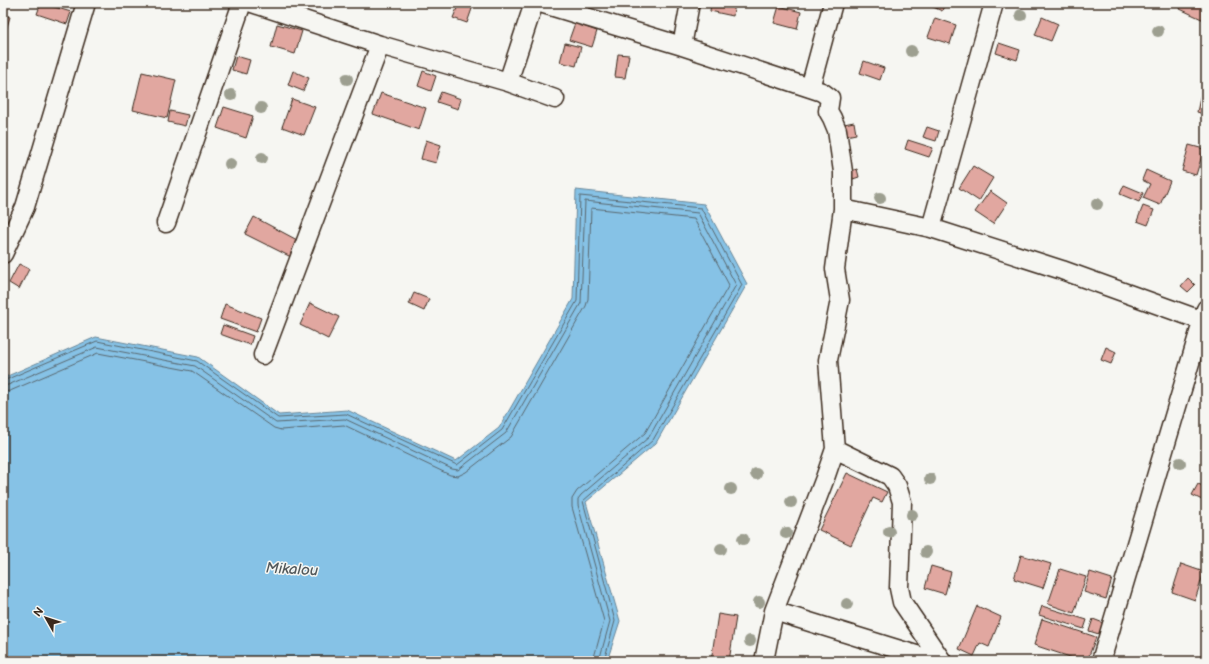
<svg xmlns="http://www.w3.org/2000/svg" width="1209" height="664" viewBox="0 0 1209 664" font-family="'Balsamiq Sans',sans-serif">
<rect width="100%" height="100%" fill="#f6f6f2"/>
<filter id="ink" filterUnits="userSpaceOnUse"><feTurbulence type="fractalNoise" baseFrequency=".025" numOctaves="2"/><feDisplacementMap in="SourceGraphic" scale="8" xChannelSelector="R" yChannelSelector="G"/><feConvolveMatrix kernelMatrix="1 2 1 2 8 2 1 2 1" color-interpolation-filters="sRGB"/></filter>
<g filter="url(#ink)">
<!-- water -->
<path fill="#86c2e6" stroke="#688596" d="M576,190l128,14 43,80 -91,159 -70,59 34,119 -13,40h-604v-283l93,-41 102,20 81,58 68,-5 109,51 43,-33 74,-129z"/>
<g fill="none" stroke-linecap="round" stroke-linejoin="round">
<!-- shore -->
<path stroke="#59676e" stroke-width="1" d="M3,381l94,-40 100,20 81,57 68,-4 111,51 45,-35 75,-129 3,-105 121,12 41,77 -89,155 -70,61 32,120 -11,40
M3,386l5,-1 89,-38 98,19 81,57 69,-4 107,50 6,1 48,-37 75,-130 4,-102 113,12 38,72 -87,152 -68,58 -3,4v6l32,116 -11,40
M3,392l7,-1 88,-38 94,18 82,57 7,2 63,-5 106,50 8,1 8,-4 45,-35 75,-131 2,-7 3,-91 103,11 35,66 -84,148 -68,58 -5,8v8l32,114 -11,40"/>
</g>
<!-- building -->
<path fill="#e1a7a0" stroke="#3b2a1e" d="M41,3l30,9 -4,12 -30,-10z
M459,3h15l-7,20 -14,-5z
M711,3h24l-2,13 -23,-5z
M932,3h13l-3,8 -11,-5z
M1182,3h20l4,2v16l-26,-12z
M779,6l22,6 -4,17 -23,-6z
M3,15l7,2 -7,23z
M1042,17l16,7 -7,17 -16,-6z
M935,18l21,7 -6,19 -22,-7z
M575,23l22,8 -5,16 -23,-7z
M277,24l25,7 -7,23 -24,-7z
M565,43l16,4 -5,19 -16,-4z
M999,43l21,7 -3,10 -21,-7z
M618,54l11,1 -4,23 -10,-1z
M236,56l14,4 -4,14 -14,-4z
M864,61l20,7 -4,12 -20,-7z
M293,71l16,7 -6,13 -15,-6z
M423,71l13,5 -5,15 -13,-5z
M142,72l34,8 -9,38 -34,-8z
M1203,84l3,1v30l-9,-3z
M441,92l20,7 -3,10 -21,-7z
M381,93l45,15 -7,22 -46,-16z
M292,99l23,8 -11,28 -22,-8z
M224,107l29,9 -7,22 -29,-10z
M170,111l18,4 -3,11 -17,-4z
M854,122l2,12 -10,2 -2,-12z
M927,127l12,4 -3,10 -13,-4z
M426,140l15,5 -5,18 -15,-4z
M908,140l25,8 -4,9 -24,-8z
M1189,145l15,4 -8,26 -14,-4z
M973,166l20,12 -14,23 -20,-13z
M857,169l2,8 -6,2 -2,-8z
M1146,170l24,11 -10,24 -17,-7 7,-14 -8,-4z
M1124,185l19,8 -4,9 -19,-8z
M990,191l17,12 -14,21 -18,-12z
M1143,206l11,4 -6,15 -11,-4z
M254,217l45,24 -8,16 -46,-23z
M19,264l10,5 -10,20 -10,-6z
M1188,278l7,7 -7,7 -7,-6z
M414,293l15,6 -5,12 -15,-7z
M310,303l29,14 -11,22 -28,-14z
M225,304l36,14 -5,14 -36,-13z
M223,325l30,11 -3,9 -30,-11z
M1106,347l10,5 -5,12 -10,-4z
M847,473l40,19 -5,10 -9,-4 -22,47 -32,-15z
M1198,484l8,3v15l-14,-7z
M1021,555l30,9 -8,24 -29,-9z
M1181,564l23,8 -9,28 -23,-8z
M931,566l20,6 -6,22 -20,-6z
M1060,569l26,8 -12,36 -26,-9z
M1090,572l22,7 -6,20 -22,-7z
M977,606l24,11 -12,30 -9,-4 -6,13 -15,-7z
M1042,606l45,14 -3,9 -45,-14z
M718,614l18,3 -7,44h-18z
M1042,619l54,18 -9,24h-5l-48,-16z
M1093,619l13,5 -4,11 -13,-4z"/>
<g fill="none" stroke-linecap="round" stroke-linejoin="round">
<!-- street casing -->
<g stroke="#3b2a1e" stroke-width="21">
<path id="street" d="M252,3l128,42 128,37 47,17
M540,3l142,43 128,42 12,4 8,6 -2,13 4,7 5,12 6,42v37l-8,60 5,31 -12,60 7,89 -10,29 -51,133 -10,50
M682,46l8,-43
M508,82l26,-79
M810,88l23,-85
M843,209l88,19 131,42 144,52
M166,223l76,-220
M931,228l63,-225
M3,254l22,-47 61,-204
M263,355l117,-310
M835,449l55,27 7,10 5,16 -3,86 3,14 40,59
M774,611l162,50
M1101,661l105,-352"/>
</g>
<!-- street -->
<use href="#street" stroke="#f6f6f2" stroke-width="18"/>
</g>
<!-- trees -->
<g fill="#9d9f90">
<circle cx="1021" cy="15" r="6"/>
<circle cx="1158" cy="31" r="6"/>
<circle cx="911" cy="51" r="6"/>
<circle cx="347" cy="79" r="6"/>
<circle cx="231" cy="95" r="6"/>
<circle cx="261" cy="108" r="6"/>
<circle cx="262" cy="158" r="6"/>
<circle cx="230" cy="164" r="6"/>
<circle cx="880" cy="198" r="6"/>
<circle cx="1097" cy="204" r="6"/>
<circle cx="1180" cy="463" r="6"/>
<circle cx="756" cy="474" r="6"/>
<circle cx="930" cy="479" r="6"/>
<circle cx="731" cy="489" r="6"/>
<circle cx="791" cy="502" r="6"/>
<circle cx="912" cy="515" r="6"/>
<circle cx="889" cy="532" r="6"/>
<circle cx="786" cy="533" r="6"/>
<circle cx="743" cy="539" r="6"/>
<circle cx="721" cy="549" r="6"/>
<circle cx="926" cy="552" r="6"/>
<circle cx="759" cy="602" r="6"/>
<circle cx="847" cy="604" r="6"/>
<circle cx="750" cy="641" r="6"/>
</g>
</g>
<g text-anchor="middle" stroke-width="3" stroke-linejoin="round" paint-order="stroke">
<!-- water labels -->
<g font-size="15" font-style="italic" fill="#52585a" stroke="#f6f6f2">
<text transform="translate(292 569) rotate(3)" y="5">Mikalou</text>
</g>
</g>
<!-- margin -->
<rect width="1209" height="664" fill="none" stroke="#f6f6f2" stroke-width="16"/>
<rect x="8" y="8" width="1193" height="648" fill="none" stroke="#3b2a1e" stroke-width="1.5" filter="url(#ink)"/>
<!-- north arrow -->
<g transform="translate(46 618) rotate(309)" stroke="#f6f6f2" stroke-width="3" paint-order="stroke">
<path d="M0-3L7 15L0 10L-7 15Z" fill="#3b2a1e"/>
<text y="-6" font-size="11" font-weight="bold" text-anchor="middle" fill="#3b2a1e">N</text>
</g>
</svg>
